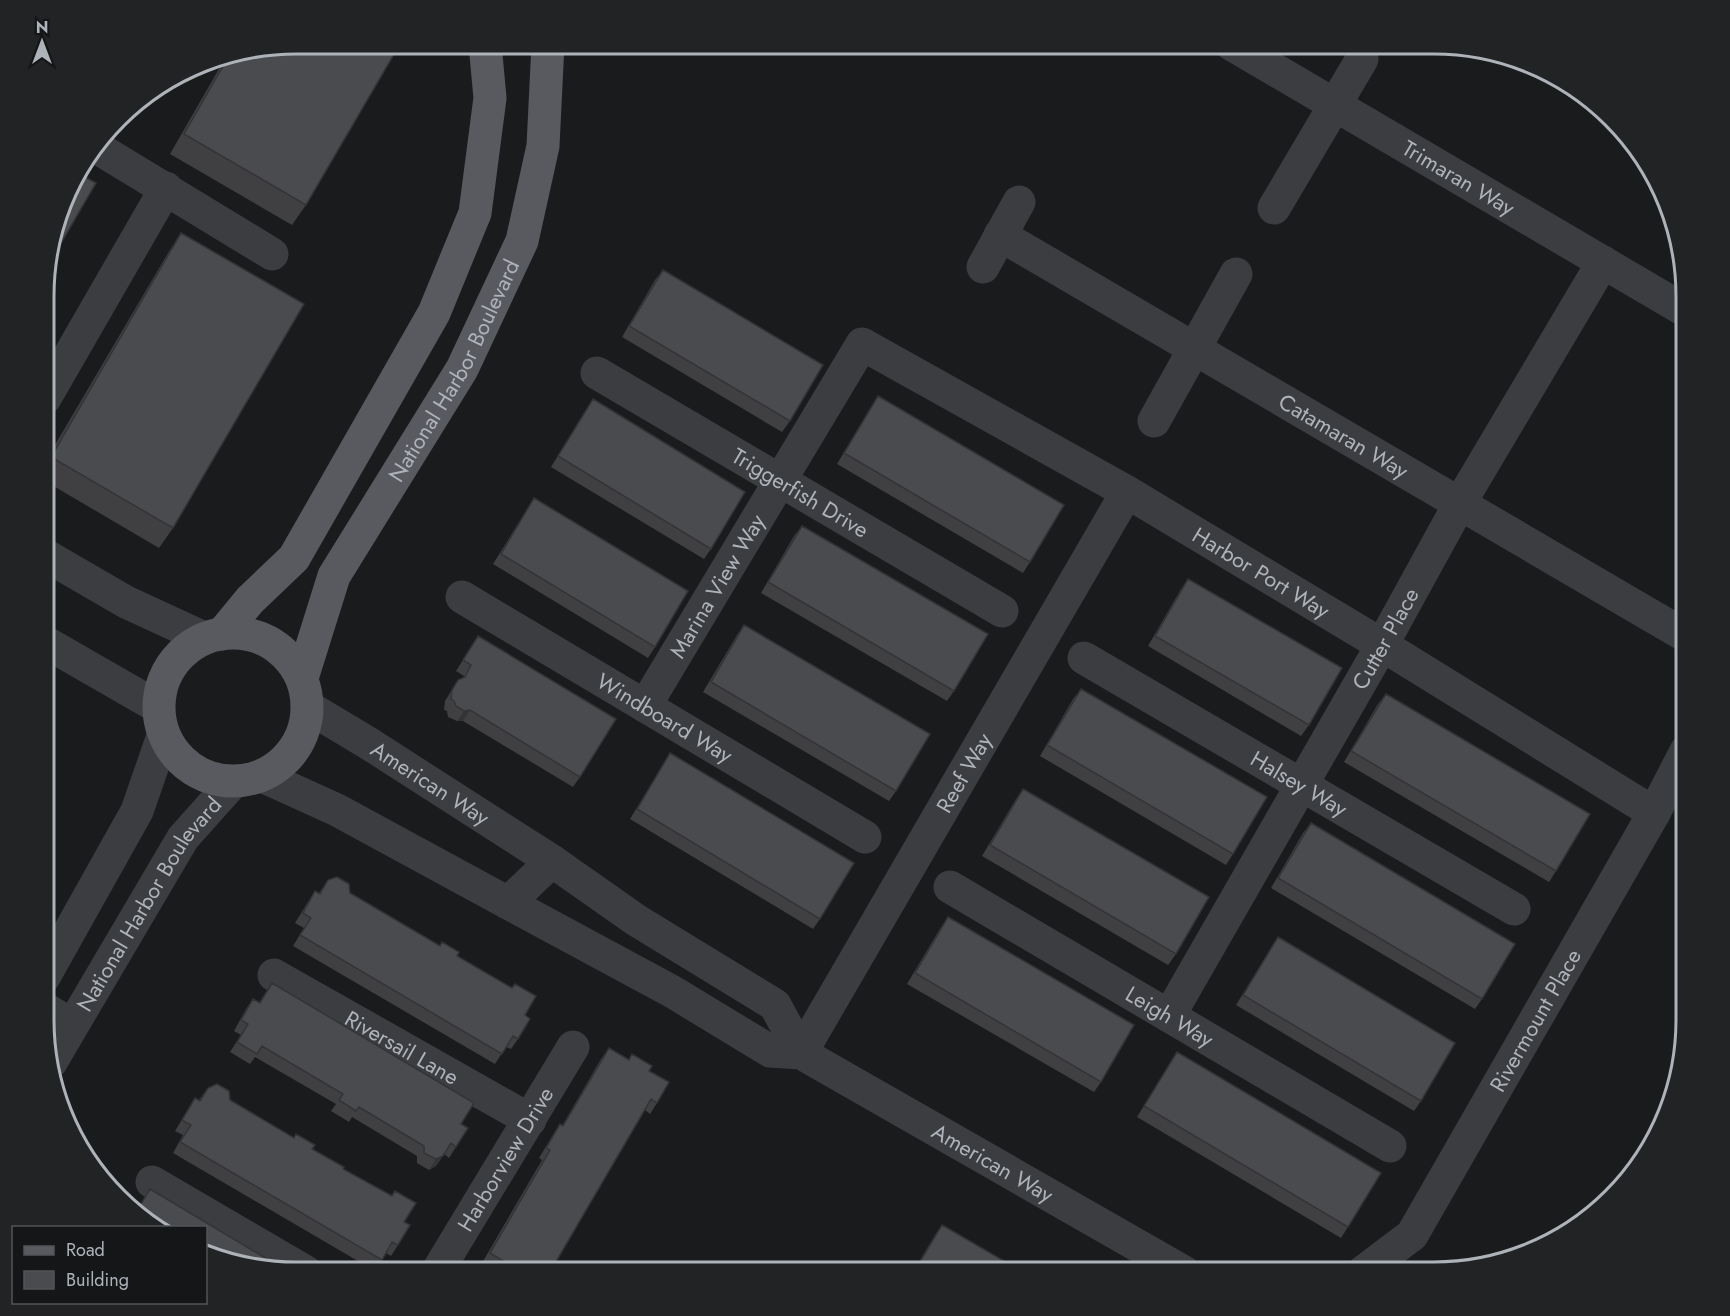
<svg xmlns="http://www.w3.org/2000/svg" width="1730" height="1316" viewBox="0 0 1730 1316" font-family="Jost,sans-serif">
<rect width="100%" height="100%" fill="#1a1b1c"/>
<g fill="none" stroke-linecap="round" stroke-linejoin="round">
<!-- minor -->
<g stroke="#3c3d41" stroke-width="33">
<path id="s1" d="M1231,44l455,267"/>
<path d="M96,147l176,107"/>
<path d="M1274,208l88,-149"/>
<path id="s2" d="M1000,235l686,401"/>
<path d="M983,267l36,-65"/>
<path id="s3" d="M597,373l405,238"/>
<path d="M45,398l121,-210"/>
<path d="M1154,421l82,-147"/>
<path d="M45,555l81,47 78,36"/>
<path id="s4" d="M462,597l403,240"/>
<path d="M45,642l113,65"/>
<path id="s5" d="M1084,658l430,251"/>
<path id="s6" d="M645,706l217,-362 265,148 255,153 272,168"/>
<path id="s7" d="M308,707l60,36 184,118 84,59 139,85 26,48"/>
<path id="s8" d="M262,776l75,34 171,93 165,89 97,59 31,2 383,219"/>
<path id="s9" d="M950,887l440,259"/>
<path d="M508,903l44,-42"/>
<path id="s10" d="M274,975l256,145"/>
<path d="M44,977l93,-166 26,-75"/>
<path d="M44,1008l28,17"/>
<path id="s11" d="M1169,1016l213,-371 78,-142 143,-241"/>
<path id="s12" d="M801,1053l326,-561"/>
<path id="s13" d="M51,1062l132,-224 50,-56"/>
<path d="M152,1182l154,90"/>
<path id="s14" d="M437,1272l136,-225"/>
<path id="s15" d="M1363,1272l49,-37 242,-422 32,-62"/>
</g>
<!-- major -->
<g stroke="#585a5f" stroke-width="33">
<circle cx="233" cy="707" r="74"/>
<path d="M222,634l28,-34 44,-42 140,-245 41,-100 15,-115 -5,-54"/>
<path id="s16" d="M302,678l32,-102 128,-207 60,-128 21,-95 5,-102"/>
</g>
</g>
<!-- wall -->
<path fill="#404043" d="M296,44l10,161 -14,20 -122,-71 57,-99z
M181,233l-8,295 -14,20 -114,-67v-19l123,-209z
M663,270l127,151 -8,11 -160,-95 33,-57z
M878,396l152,166 -7,11 -186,-109 34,-57z
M593,399l118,150 -7,10 -153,-92z
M534,498l121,149 -7,11 -155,-94z
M802,526l152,165 -7,10 -186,-108 33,-57z
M1188,579l121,146 -8,11 -153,-90 33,-57z
M744,625l152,166 -7,10 -186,-109 34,-57z
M478,636l102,141 -7,10 -110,-66h-6l-9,-4 -1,-6 -3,-1 1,-9 13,-21 5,-2 1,-2 -8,-5z
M1081,689l152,165 -7,11 -186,-109 33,-57z
M1386,694l170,177 -7,11 -205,-120 34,-58z
M670,753l150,166 -7,10 -183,-110z
M1023,789l153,165 -8,11 -186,-109 34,-57z
M1311,823l171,176 -7,10 -204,-121 32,-55z
M328,880l129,76 68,59 -7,24 -7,10 -5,-2 -11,17 -202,-118 11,-18 -9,-5 13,-21 7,-11 4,2z
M948,917l153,165 -7,10 -187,-108 34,-57z
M1278,937l143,164 -7,10 -178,-106z
M272,983l189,141 -5,23 -7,11 -5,-4 -8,12 -7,4 -12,-7v-7l-65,-39 -3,5 -18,-11 5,-7 -81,-47 -5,7 -20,-12 11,-17 -7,-4 12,-22 7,-10 6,4z
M609,1048l19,12 4,-6 17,17 8,32 -7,11 -5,-4 -95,162h-53l-15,-9 60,-103 -3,-2 14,-23 7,-11 2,2 39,-67z
M1177,1052l171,175 -7,11 -204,-121z
M208,1088l104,61 31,20 61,53 -6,23 -7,11 -5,-3 -11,18 -202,-118 10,-18 -8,-4 20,-33 4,2z
M942,1225l81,47h-110l22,-37z"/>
<!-- shaded-wall -->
<path fill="#343437" d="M470,710l-7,11h-6l7,-10z
M443,1156l-7,10 -7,4 7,-11z"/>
<!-- building -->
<path fill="#4a4b4e" stroke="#343437" stroke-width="1.5" d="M296,44h104l-94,161 -122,-71 46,-80z
M76,172l20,11 -50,86v-7z
M181,233l123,71 -131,224 -122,-71z
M663,270l160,95 -33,56 -161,-95z
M878,396l186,109 -34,57 -186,-109z
M593,399l152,93 -34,57 -153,-93z
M534,498l154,93 -33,56 -154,-93z
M802,526l186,108 -34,57 -186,-109z
M1188,579l154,89 -33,57 -154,-89z
M744,625l186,109 -34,57 -185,-109z
M478,636l138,83 -36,58 -110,-67 -6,1 -8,-5 -2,-5 -3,-2 1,-9 6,-10 7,-3 6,-12 -8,-5z
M1081,689l186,108 -34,57 -186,-109z
M1386,694l204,120 -34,57 -205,-120z
M670,753l184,110 -34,56 -183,-110z
M1023,789l186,108 -33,57 -186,-109z
M1311,823l204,121 -33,55 -204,-121z
M337,877l12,7 1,9 90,53 2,-4 17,10 -2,4 55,32 3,-4 21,12 -11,19 5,4 -12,20 -5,-3 -11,18 -202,-119 11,-17 -8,-5 12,-22 5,3 8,-14z
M948,917l186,108 -33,57 -186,-109z
M1278,937l177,106 -34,58 -178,-106z
M272,983l202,120 -13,21 7,4 -12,19 -5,-4 -8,13 -7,3 -12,-6v-7l-65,-39 -3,4 -17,-11 4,-6 -81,-48 -5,8 -20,-12 11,-18 -7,-4 12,-21 7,4z
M609,1048l20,12 3,-6 20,12 -3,5 20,11 -12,21 -6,-4 -101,173h-43l-1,-1 4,-6 -20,-12 60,-103 -4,-2 14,-24 3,2z
M1177,1052l204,121 -33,54 -204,-121z
M217,1084l12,7 1,9 64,38 2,-4 19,11 -3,4 32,18 -1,2 49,27 3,-5 21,12 -12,19 6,3 -12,20 -6,-3 -10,18 -202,-118 11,-17 -9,-5 13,-22 5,3 8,-13z
M150,1189l139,83h-10l-73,-17v-28h-48l-28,-17 -1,-1 2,-4 7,4z
M942,1225l81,47h-109z"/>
<g text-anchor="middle" stroke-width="4.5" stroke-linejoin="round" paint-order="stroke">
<!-- street labels -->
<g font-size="22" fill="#aeb3ba" stroke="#151617">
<text dy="8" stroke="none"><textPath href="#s1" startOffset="264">Trimaran Way</textPath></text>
<text dy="8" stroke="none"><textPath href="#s16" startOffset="345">National Harbor Boulevard</textPath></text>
<text dy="8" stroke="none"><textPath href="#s2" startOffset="398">Catamaran Way</textPath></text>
<text dy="8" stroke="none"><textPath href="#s3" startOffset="236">Triggerfish Drive</textPath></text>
<text dy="8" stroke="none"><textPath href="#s6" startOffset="882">Harbor Port Way</textPath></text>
<text dy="8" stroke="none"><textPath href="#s6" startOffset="140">Marina View Way</textPath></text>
<text dy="8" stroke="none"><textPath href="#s11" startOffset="435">Cutter Place</textPath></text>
<text dy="8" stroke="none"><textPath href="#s4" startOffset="236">Windboard Way</textPath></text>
<text dy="8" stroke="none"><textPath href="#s12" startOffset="324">Reef Way</textPath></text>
<text dy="8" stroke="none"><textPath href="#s7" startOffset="144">American Way</textPath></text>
<text dy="8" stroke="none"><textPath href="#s5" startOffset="249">Halsey Way</textPath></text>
<text dy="8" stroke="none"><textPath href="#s13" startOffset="186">National Harbor Boulevard</textPath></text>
<text dy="8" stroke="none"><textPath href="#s9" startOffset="255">Leigh Way</textPath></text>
<text dy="8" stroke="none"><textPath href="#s15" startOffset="309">Rivermount Place</textPath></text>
<text dy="8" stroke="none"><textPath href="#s10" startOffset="147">Riversail Lane</textPath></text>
<text dy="8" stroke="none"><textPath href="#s14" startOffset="132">Harborview Drive</textPath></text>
<text dy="8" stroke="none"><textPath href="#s8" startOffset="830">American Way</textPath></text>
</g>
</g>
<!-- crop -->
<path d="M0 0H1730V1316H0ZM296 54H1434A242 242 0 0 1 1676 296V1020A242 242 0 0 1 1434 1262H296A242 242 0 0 1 54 1020V296A242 242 0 0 1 296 54Z" fill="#212324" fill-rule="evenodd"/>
<path fill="none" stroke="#aeb3ba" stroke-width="3" d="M296 54H1434A242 242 0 0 1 1676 296V1020A242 242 0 0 1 1434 1262H296A242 242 0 0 1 54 1020V296A242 242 0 0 1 296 54Z"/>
<!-- legend -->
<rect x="12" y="1226" width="195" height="78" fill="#151617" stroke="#525558" stroke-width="1.5"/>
<rect x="24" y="1246" width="30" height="9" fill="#585a5f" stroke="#525558" stroke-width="1.5"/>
<text x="66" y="1256" font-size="18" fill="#aeb3ba">Road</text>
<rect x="24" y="1271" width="30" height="18" fill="#4a4b4e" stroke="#525558" stroke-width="1.5"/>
<text x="66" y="1286" font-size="18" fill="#aeb3ba">Building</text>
<!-- north arrow -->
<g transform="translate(42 42)" stroke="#151617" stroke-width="4.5" paint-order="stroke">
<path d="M0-4.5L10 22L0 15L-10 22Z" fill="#aeb3ba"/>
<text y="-9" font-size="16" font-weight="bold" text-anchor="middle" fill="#aeb3ba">N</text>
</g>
</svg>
